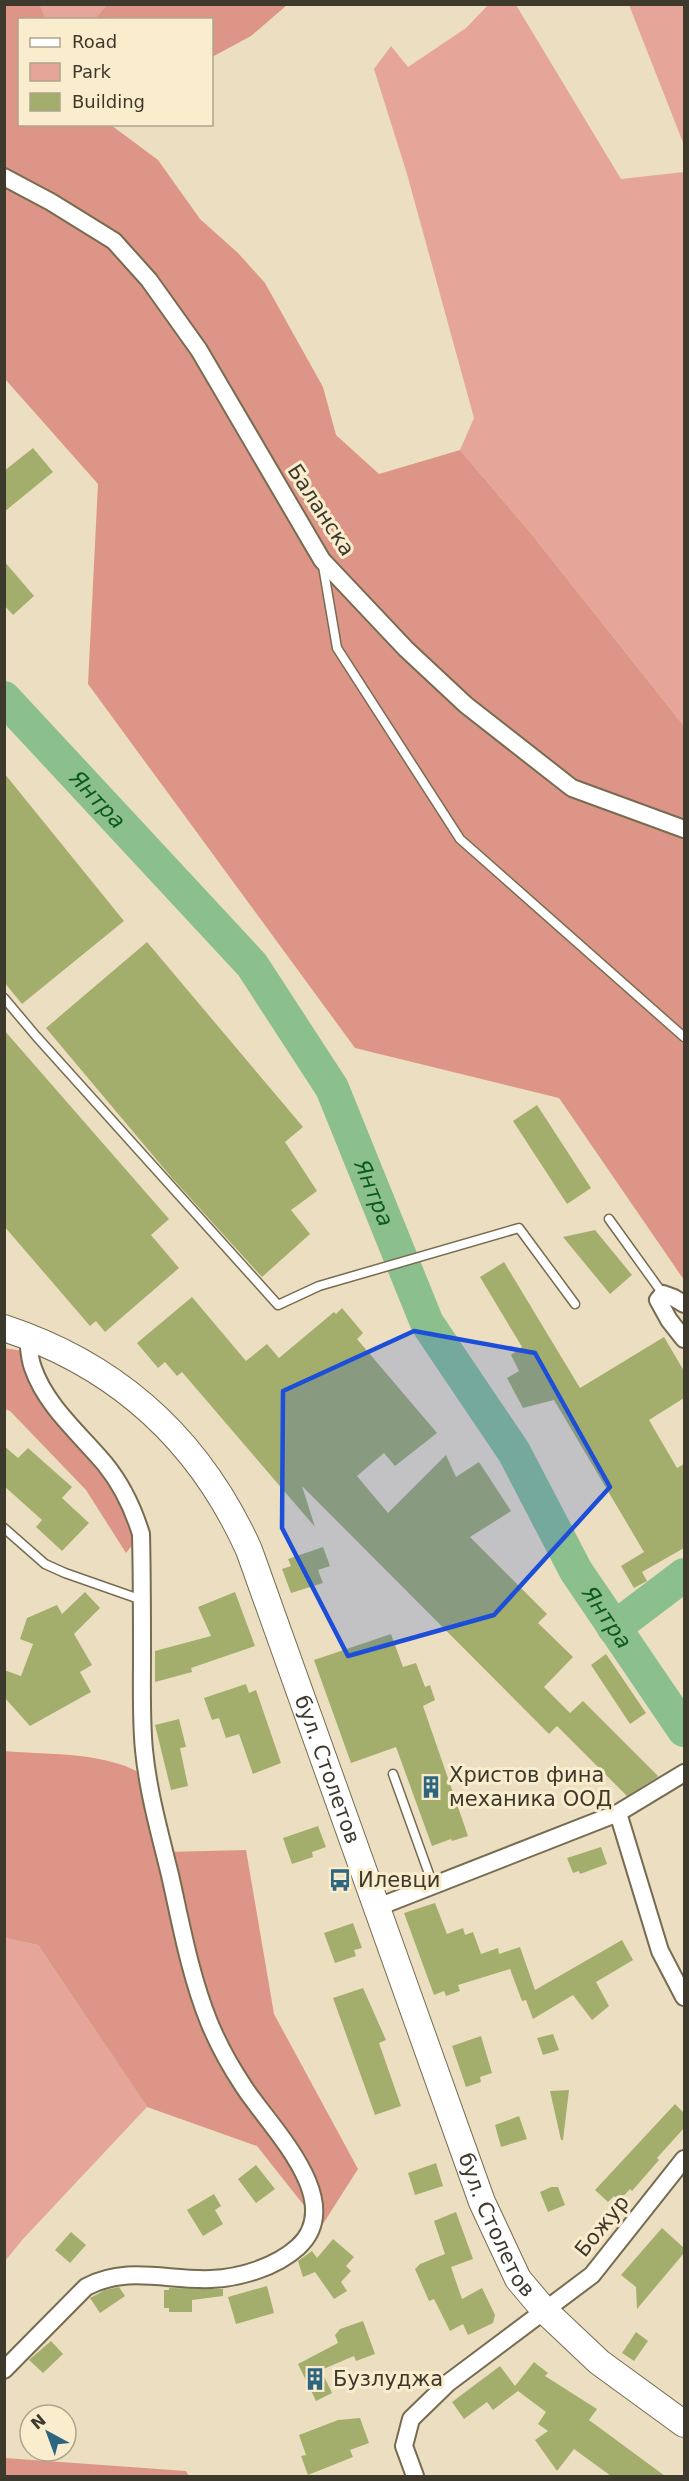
<svg xmlns="http://www.w3.org/2000/svg" width="689" height="2481" viewBox="0 0 689 2481" font-family="'DejaVu Sans',sans-serif">
<rect width="100%" height="100%" fill="#ecdfc1"/>
<!-- green -->
<path fill="#e5a599" d="M40,5h68l-13,15 -49,-1z
M488,5h28l105,174 63,-7v554l-155,-195 -69,-81 14,-32 -67,-244 -33,-105 17,-23 17,21 58,-39z
M629,5h55v140z
M5,1938l33,7 109,162 -124,132 -18,22z"/>
<!-- forest -->
<path fill="#dd9587" d="M108,4h179v1l-36,31 -39,21v-37l-117,-1z
M4,5h36l6,14 -26,1v104l91,1 47,35 42,59 38,34 27,30 58,104 13,48 43,39 81,-24 69,81 155,195v554l-125,-182 -204,-50 -267,-364 10,-200 -93,-105z
M4,1348l26,4 2,14 74,100 35,68 -15,19 -40,-63 -76,-79 -5,-2z
M4,1751c45,4 109,0 145,28l16,73 81,-2 28,164 84,155 -37,58 -64,-81 -110,-39 -109,-162 -33,-7z
M5,2458l181,13 3,5h-184z"/>
<g fill="none" stroke-linecap="round" stroke-linejoin="round">
<!-- river -->
<g stroke="#8bc08e" stroke-width="34">
<path id="s1" d="M4,698l248,267 80,123 95,235 87,129 62,119 108,159"/>
<path d="M614,1628l70,-53"/>
</g>
</g>
<!-- building -->
<path fill="#a3ae6c" d="M33,448l20,24 -49,40v-41z
M4,561l30,35 -21,19 -9,-10z
M4,773l120,148 -102,83 -18,-22z
M147,942l156,185 -18,15 32,49 -26,19 19,24 -48,43 -90,-99 -126,-150z
M4,1030l165,189 -18,16 28,33 -74,64 -9,-11 -6,5 -86,-100z
M537,1105l54,83 -24,16 -54,-83z
M595,1230l37,45 -22,19 -47,-57z
M504,1262l76,126 84,-51 20,34v27l-35,22 28,48 7,-4v84l-42,24 5,9 -13,7 -13,-22 23,-14 -90,-152 -31,8 -16,-30 12,-7 -8,-16 11,-8 -42,-70z
M192,1297l54,64 21,-17 12,14 55,-46 2,2 6,-6 21,25 -6,6 80,94 -42,33 -11,-13 -27,23 31,37 58,-58 10,22 23,-15 32,49 -41,26 77,77 -9,9 35,34 -29,30 26,26 13,-12 75,75 -2,2 -29,18 -70,-70 -8,8 -247,-248 13,41 -133,-155 -5,4 -12,-14 -7,6 -21,-25z
M4,1446l14,12 10,-10 44,39 -10,11 27,25 -27,28 -26,-24 6,-7 -38,-34z
M323,1547l7,19 -12,4 5,13 -32,10 -9,-24 9,-3 -3,-7z
M85,1592l15,16 -26,26 18,31 -12,7 11,20 -61,34 -26,-29v-27l17,6 12,-32 -13,-5 7,-21 30,-13 5,9z
M235,1592l20,54 -64,22 1,4 -37,10v-31l56,-15 -13,-29z
M391,1634l12,33 13,-4 9,24 5,-2 5,15 -12,6 45,130 -16,5 -1,-2 -19,7 -36,-99 -45,16 -37,-103z
M606,1654l40,59 -16,11 -39,-59z
M246,1684l3,9 7,-3 25,73 -28,11 -14,-40 -13,4 -7,-20 -7,2 -8,-22z
M179,1719l7,28 -6,1 8,38 -17,4 -16,-65z
M318,1826l8,21 -14,5 1,5 -21,7 -9,-26z
M601,1847l6,17 -27,10 -1,-3 -6,2 -6,-15z
M435,1903l12,31 16,-6 2,7 8,-3 8,22 17,-6 1,6 21,-7 15,43 87,-50 11,20 -37,22 13,24 -17,14 -19,-25 -40,24 -7,-19 -4,1 -12,-32 -52,16 2,6 -14,5 -2,-5 -10,4 -30,-82z
M353,1923l9,25 -8,2 2,6 -21,7 -11,-30z
M363,1988l23,52 -7,3 22,63 -26,9 -42,-117z
M553,2034l6,16 -16,5 -6,-17z
M481,2036l11,37 -12,4 1,5 -15,5 -14,-41z
M569,2090l-6,50h-2l-11,-49z
M675,2104l9,9v15l-27,30 2,2 -27,31 -2,-2 -11,12 -5,-5 -6,6 -13,-12z
M519,2116l8,23 -26,8 -6,-22z
M436,2163l7,23 -28,9 -7,-22z
M256,2165l19,24 -19,14 -18,-24z
M551,2187h7l7,18 -17,7 -8,-20z
M214,2194l7,12 -6,4 8,14 -20,12 -16,-26z
M456,2212l17,47 -22,8 11,32 20,-11 13,27 -2,8 -25,12 -5,-11 -13,7 -16,-32 -5,2 -14,-32 5,-5 25,-10 -11,-33z
M662,2228l22,20v5l-47,56 -1,-22 -15,-12z
M71,2232l15,13 -16,18 -15,-13z
M333,2239l21,18 -8,9 5,5 -10,11 6,9 -13,8 -19,-27 -12,5 -5,-16 14,-10 5,7z
M267,2286l7,27 -38,11 -8,-27z
M119,2287l6,9 -25,17 -10,-15 15,-8z
M169,2288l54,1v7l-31,4v12h-23v-4h-5v-18h5z
M363,2321l12,33 -19,7 -2,-5 -33,14 11,23 -16,8 -18,-37 40,-21 -3,-8 5,-6z
M636,2332l12,9 -14,20 -12,-8z
M51,2341l12,13 -20,19 -14,-13z
M534,2362l14,11 -3,3 52,33 -8,11 76,56h-54l-37,-27 -17,22 -22,-31 13,-9 -10,-7 8,-12 -28,-21 -25,19 -6,-8 -23,17 -12,-17 48,-36 15,20z
M360,2418l9,25 -19,7 3,7 -45,18 -7,-19 5,-1 -7,-20 39,-15z"/>
<g fill="none" stroke-linecap="round" stroke-linejoin="round">
<!-- lane casing -->
<g stroke="#776c51" stroke-width="11">
<path id="lane" d="M323,566l14,82 123,191 224,198
M4,998l32,38 242,269 41,-19 200,-58 56,76
M609,1219l54,75
M4,1528l41,36 20,9 77,27
M393,1774l40,111"/>
</g>
<!-- street casing -->
<g stroke="#776c51" stroke-width="20">
<path id="street" d="M4,177l47,25 63,39 35,39 50,70 123,210 84,89 60,56 106,83 112,41
M684,1304l-10,-6 -11,-4 -5,6 11,20 15,19
M618,1813l42,138 24,46
M378,1907l240,-94 66,-40
M4,2370l82,-83c41,-22 82,-6 125,-8 29,-1 65,-12 87,-32 50,-46 -29,-121 -54,-160 -14,-21 -26,-43 -35,-65 -19,-47 -28,-98 -39,-147 -10,-41 -22,-83 -26,-125 -3,-31 -2,-62 -2,-93 0,-41 0,-82 -1,-123 -8,-26 -19,-49 -36,-70 -25,-30 -59,-58 -72,-96 -4,-10 -4,-22 -5,-32
M415,2476l-11,-30 7,-27 37,-36 144,-108 92,-116"/>
</g>
<!-- primary casing -->
<g stroke="#776c51" stroke-width="28">
<g id="primary">
<path id="s2" d="M4,1328c115,38 196,113 245,222l233,652 36,77 27,32 54,51 85,62"/>
</g>
</g>
<!-- lane -->
<use href="#lane" stroke="#fff" stroke-width="8"/>
<!-- street -->
<use href="#street" stroke="#fff" stroke-width="16"/>
<!-- primary -->
<use href="#primary" stroke="#fff" stroke-width="26"/>
</g>
<!-- marked area -->
<path fill="#1d4ed8" fill-opacity="0.2" stroke="#1d4ed8" stroke-width="4.5" stroke-linejoin="round" d="M414,1331l121,22 75,134 -116,128 -146,41 -66,-128 1,-137z"/>
<!-- icons -->
<defs>
<g id="building-bare" transform="scale(1.8)"><path d="M-4-6H4V6H1V3H-1V6H-4ZM-2.5-4.3h1.7v1.8h-1.7ZM.8-4.3h1.7v1.8H.8ZM-2.5-1h1.7V.8h-1.7ZM.8-1h1.7V.8H.8Z" fill="#2e6580" stroke="#f9edcd" stroke-width="2.5" paint-order="stroke"/></g>
<g id="bus-bare" transform="scale(1.8)"><path d="M-5-6H5V4H4V6H2V4H-2V6H-4V4H-5ZM-3.5-4V0h7V-4ZM-3.5 1.2v1.5H-2V1.2ZM2 1.2v1.5H3.5V1.2Z" fill="#2e6580" stroke="#f9edcd" stroke-width="2.5" paint-order="stroke"/></g>
</defs>
<g fill-rule="evenodd">
<use href="#building-bare" x="431" y="1787"/>
<use href="#bus-bare" x="340" y="1880"/>
<use href="#building-bare" x="315" y="2379"/>
</g>
<g text-anchor="middle" stroke-width="6" stroke-linejoin="round" paint-order="stroke">
<!-- street labels -->
<g font-size="21" fill="#3e392d" stroke="#f9edcd">
<text transform="translate(321 510) rotate(57)" y="7">Баланска</text>
<text dy="7" stroke="none"><textPath href="#s2" startOffset="574">бул. Столетов</textPath></text>
<text dy="7" stroke="none"><textPath href="#s2" startOffset="1060">бул. Столетов</textPath></text>
<text transform="translate(602 2226) rotate(-51)" y="7">Божур</text>
</g>
<!-- poi labels -->
<g font-size="21" fill="#3e392d" stroke="#f9edcd" text-anchor="start">
<text x="449" y="1782">Христов фина<tspan x="449" dy="24">механика ООД</tspan></text>
<text x="358" y="1887">Илевци</text>
<text x="333" y="2386">Бузлуджа</text>
</g>
<!-- water labels -->
<g font-size="22" font-style="italic" fill="#0c5b1c" stroke="#f9edcd">
<text dy="8" stroke="none"><textPath href="#s1" startOffset="138">Янтра</textPath></text>
<text dy="8" stroke="none"><textPath href="#s1" startOffset="624">Янтра</textPath></text>
<text dy="8" stroke="none"><textPath href="#s1" startOffset="1110">Янтра</textPath></text>
</g>
</g>
<!-- border -->
<rect width="689" height="2481" fill="none" stroke="#3e392d" stroke-width="12"/>
<!-- legend -->
<rect x="18" y="18" width="195" height="108" fill="#f9edcd" stroke="#aea58d" stroke-width="1.5"/>
<rect x="30" y="38" width="30" height="9" fill="#ffffff" stroke="#aea58d" stroke-width="1.5"/>
<text x="72" y="48" font-size="18" fill="#3e392d">Road</text>
<rect x="30" y="63" width="30" height="18" fill="#e5a599" stroke="#aea58d" stroke-width="1.5"/>
<text x="72" y="78" font-size="18" fill="#3e392d">Park</text>
<rect x="30" y="93" width="30" height="18" fill="#a3ae6c" stroke="#aea58d" stroke-width="1.5"/>
<text x="72" y="108" font-size="18" fill="#3e392d">Building</text>
<!-- north arrow -->
<g transform="translate(48 2433) rotate(319)"><circle r="28" fill="#f9edcd" stroke="#aea58d" stroke-width="1.5"/>
<path d="M0-4.5L10 22L0 15L-10 22Z" fill="#2e6580"/>
<text y="-9" font-size="16" font-weight="bold" text-anchor="middle" fill="#3e392d">N</text>
</g>
</svg>
